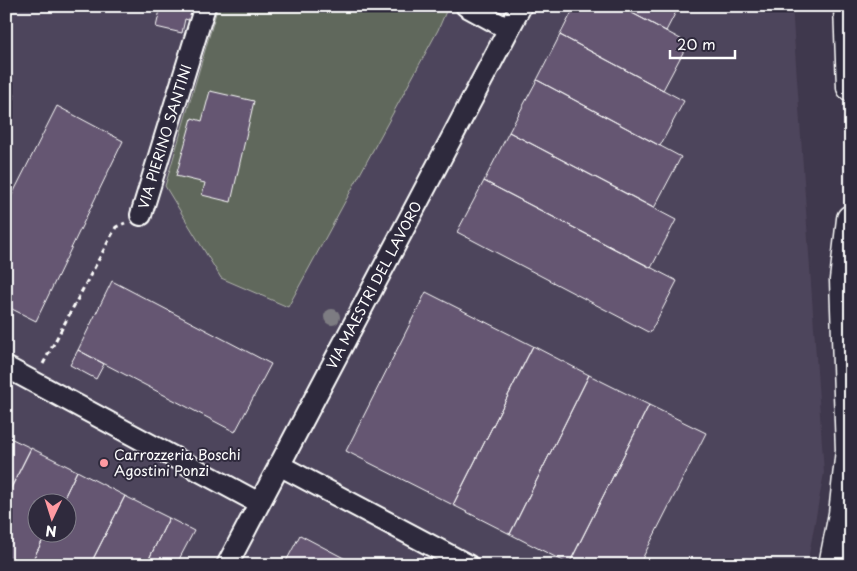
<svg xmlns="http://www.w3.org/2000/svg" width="857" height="571" viewBox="0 0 857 571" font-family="'Playpen Sans',sans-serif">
<rect width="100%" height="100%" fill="#3f384d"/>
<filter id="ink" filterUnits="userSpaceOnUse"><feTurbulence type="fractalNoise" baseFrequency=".02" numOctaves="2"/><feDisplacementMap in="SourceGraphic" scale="10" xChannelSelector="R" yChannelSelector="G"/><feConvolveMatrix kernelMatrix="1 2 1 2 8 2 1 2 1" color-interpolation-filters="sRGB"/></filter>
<g filter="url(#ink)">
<!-- built -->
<path fill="#4e455b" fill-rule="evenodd" d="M6,6h786l32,467 -17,92h-801zM38,504h30v30h-30z"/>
<!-- green -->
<path fill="#60685b" stroke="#b0b4ad" d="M218,6h223l6,3 -9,21 -150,277 -67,-29 -56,-92z"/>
<!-- building -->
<path fill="#655772" stroke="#fff" d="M161,6h38l-4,16 -10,-3 -3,14 -26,-6z
M575,6h44l69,37 -25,47 -103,-55z
M619,6h60l-13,25z
M560,35l124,66 -24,45 -123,-66z
M537,80l144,77 -27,51 -145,-76z
M6,91l9,4 -9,17z
M210,91l44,10 -23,101 -29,-7 3,-12 -29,-7 16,-58 10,3z
M57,106l66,35 -87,180 -30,-15v-99z
M509,132l167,88 -25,48 -167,-87z
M484,181l193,100 -27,52 -193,-101z
M112,281l159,83 -36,68 -157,-82z
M426,292l107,54 -80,159 -107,-54z
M533,346l56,29 -79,159 -57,-29z
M78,350l26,14 -8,15 -26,-14z
M589,375l60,30 -80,159 -59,-30z
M649,405l57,28 -67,132h-68l-2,-1z
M6,436l25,12 -25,50z
M31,448l46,23 -16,33h-23v30h8l-16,31h-24v-67z
M77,471l48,25 -35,69h-60l16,-31h22v-30h-7z
M125,496l44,22 -23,47h-56z
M169,518l25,13 -18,34h-30z
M300,535l57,30h-73z"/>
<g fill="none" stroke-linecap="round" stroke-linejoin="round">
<!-- minor casing -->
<g stroke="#fff" stroke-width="24">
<g id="minor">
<path d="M466,6l42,23"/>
<path id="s1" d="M141,215l64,-209"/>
<path d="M6,367l253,136"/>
<path d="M279,465l189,100"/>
<path id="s2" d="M227,565l294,-559"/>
</g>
</g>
<!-- trunk casing -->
<g stroke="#fff" stroke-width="31">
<path id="trunk" d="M848,6l3,81
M833,565l10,-51 7,-64 -6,-170 7,-61"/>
</g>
<!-- path -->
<path stroke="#fff" stroke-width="3" stroke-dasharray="5 4" stroke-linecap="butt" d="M43,364l73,-137 9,-4"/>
<!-- minor -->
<use href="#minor" stroke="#2f2a3d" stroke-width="20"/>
<!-- trunk -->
<use href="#trunk" stroke="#2f2a3d" stroke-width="28"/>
</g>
<!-- trees -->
<circle fill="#7d7c82" cx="332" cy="317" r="8"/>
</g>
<!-- markers -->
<circle fill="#ff9aa2" stroke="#2f2a3d" stroke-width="2" cx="104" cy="463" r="5"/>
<g text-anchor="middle" stroke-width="4" stroke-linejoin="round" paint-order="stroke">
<!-- street labels -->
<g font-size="14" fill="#fff" stroke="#2f2a3d">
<text dy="5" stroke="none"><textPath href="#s1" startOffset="82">VIA PIERINO SANTINI</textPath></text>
<text dy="5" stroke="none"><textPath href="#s2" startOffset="316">VIA MAESTRI DEL LAVORO</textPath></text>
</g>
<!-- poi labels -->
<g font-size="14" fill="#fff" stroke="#2f2a3d" text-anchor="start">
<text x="114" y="460">Carrozzeria Boschi<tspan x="114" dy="16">Agostini Ponzi</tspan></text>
</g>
</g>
<!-- margin -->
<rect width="857" height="571" fill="none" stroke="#2f2a3d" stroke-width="25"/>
<rect x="12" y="12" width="832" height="546" fill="none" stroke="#fff" stroke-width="2" filter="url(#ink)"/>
<!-- north arrow -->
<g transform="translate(52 518) rotate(184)"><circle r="24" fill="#2f2a3d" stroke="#827f8b"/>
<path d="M0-4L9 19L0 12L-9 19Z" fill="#ff9aa2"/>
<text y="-8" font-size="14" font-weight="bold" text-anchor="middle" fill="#ffffff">N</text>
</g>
<!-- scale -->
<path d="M670 50v8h65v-8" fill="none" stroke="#ffffff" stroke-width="2.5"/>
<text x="677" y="50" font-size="15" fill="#ffffff" stroke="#2f2a3d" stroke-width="4" paint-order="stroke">20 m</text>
</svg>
